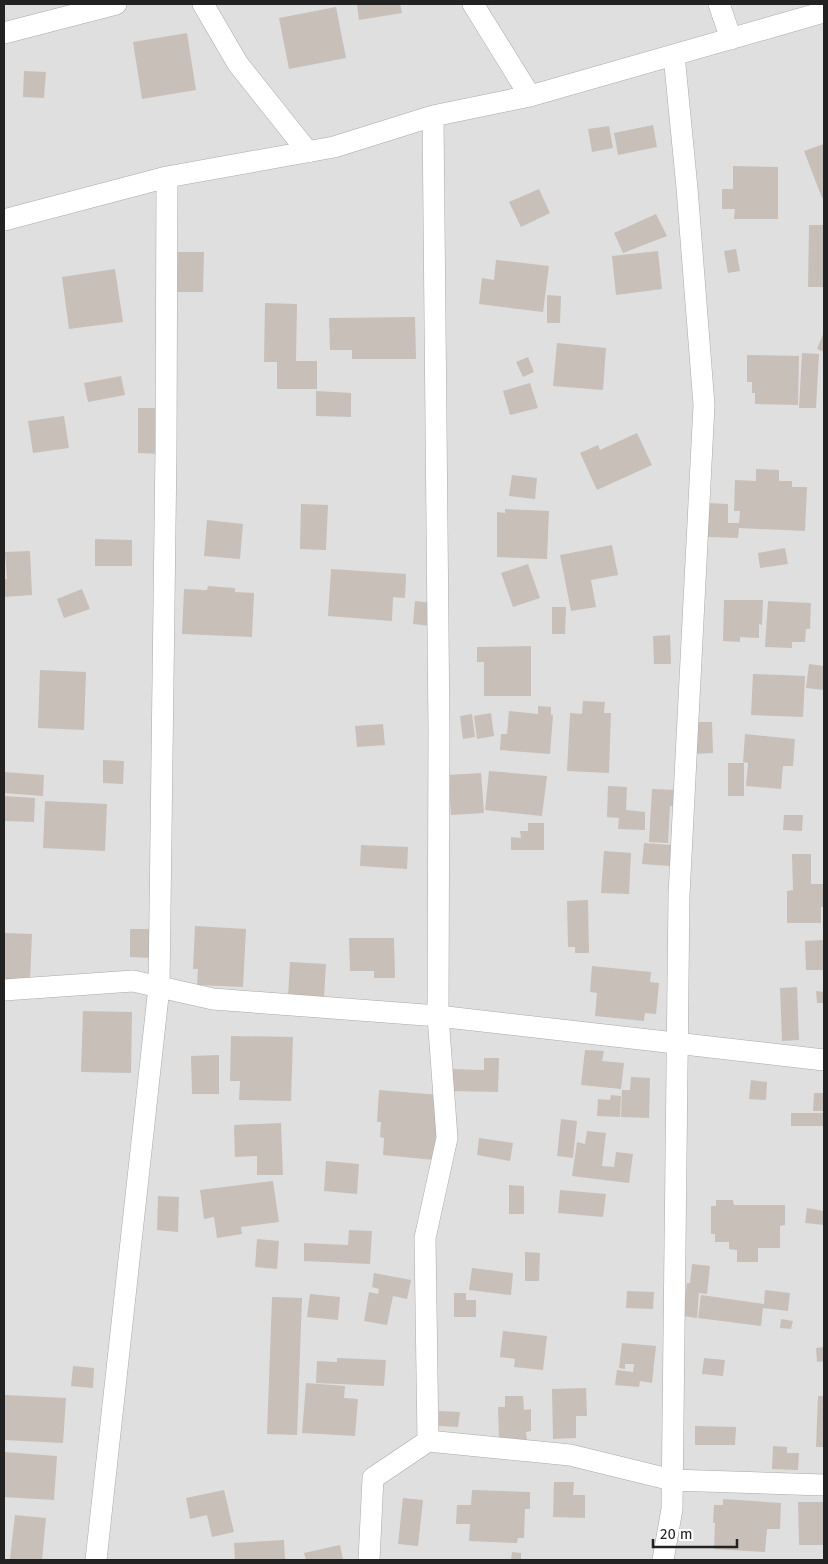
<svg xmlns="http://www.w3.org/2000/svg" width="828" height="1564" viewBox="0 0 828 1564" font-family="'Fira Sans',sans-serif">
<rect width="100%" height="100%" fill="#f2efe9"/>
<!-- residential -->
<path fill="#e0dfdf" d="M4,4h820v1556h-820z"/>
<!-- building -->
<path fill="#c7bfb8" d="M357,4h43l2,9 -43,7z
M336,7l10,51 -57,11 -10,-51z
M187,33l9,57 -54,9 -9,-57z
M24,71l22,1 -2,26 -21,-1z
M653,125l4,22 -39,8 -4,-22z
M609,126l4,22 -21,4 -4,-23z
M824,144v53l-2,1 -18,-47z
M733,166l45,1v52h-44l1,-10h-13v-20h11z
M539,189l11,24 -29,14 -12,-25z
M656,214l11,22 -44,17 -9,-20z
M809,225h15v62h-16z
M736,249l4,22 -12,2 -4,-22z
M658,251l4,38 -46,6 -4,-39z
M177,252h27l-1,40h-27z
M496,260l53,6 -6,46 -64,-8 3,-26 12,2z
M115,269l8,53 -54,7 -7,-52z
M547,295l14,1 -1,27h-13z
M265,303l32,1 -1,57h21v28h-40v-27h-13z
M415,317l1,42h-64v-9h-22l-1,-32z
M824,332v20l-7,-3z
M557,343l49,5 -3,42 -50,-4z
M802,353l17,1 -3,54h-17z
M747,355l52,1 -1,49 -43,-1v-11h-3v-11h-5z
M528,357l6,15 -11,5 -7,-15z
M121,376l4,19 -37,7 -4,-19z
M530,383l8,25 -28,7 -7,-24z
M316,391l35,2v24l-35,-1z
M138,408h24v46l-24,-1z
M64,416l5,32 -36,5 -5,-32z
M637,433l15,32 -55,25 -17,-37 18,-8 2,5z
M756,469l23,1v11h13v6h15l-2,44 -66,-3 -1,10 -31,-1 1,-34 20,1v19h11l1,-12h-6l1,-31 21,1z
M512,475l25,3 -2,21 -26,-3z
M301,504l27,1 -2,45 -26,-1z
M505,509l44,2 -2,48 -50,-2v-45l8,1z
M207,520l36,4 -3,35 -36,-3z
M95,539l37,1v26h-37z
M612,545l6,30 -27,5 5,27 -25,4 -11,-56z
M785,548l3,16 -28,4 -2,-15z
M30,551l2,44 -28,2v-18h3l-2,-27z
M528,564l12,34 -27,9 -12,-34z
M331,569l75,5 -1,24 -12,-1 -1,24 -64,-5z
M208,586l27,2v4l19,1 -2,44 -70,-3 2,-45 23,1z
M82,589l8,20 -26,9 -7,-19z
M724,600h39l-1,25 -3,-1v14l-19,-1v5l-17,-1z
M415,601l18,2 -2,23 -18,-2z
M768,601l43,2 -1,26h-4l-1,13h-13v6l-27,-1z
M552,607h14l-1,27h-13z
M670,635l1,29h-17l-1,-28z
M531,646v50h-47v-34h-7v-15z
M809,664l15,2v24l-18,-2z
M40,670l46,2 -2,58 -46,-2z
M753,674l52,2 -2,41 -52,-2z
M583,701l22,1 -1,11h7l-2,60 -42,-2 3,-58 12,1z
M538,706l13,1v8h2l-3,39 -50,-4 1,-16h6l2,-23 29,3z
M491,713l3,23 -17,3 -3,-23z
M472,714l3,23 -12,2 -3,-23z
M692,722h20l1,31 -21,1z
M383,724l2,21 -28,2 -2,-21z
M745,734l50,5 -2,27h-10l-2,23 -35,-3 2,-23 -5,-1z
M103,760l21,1 -1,23 -20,-1z
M728,763h16v33h-16z
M489,771l58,5 -5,40 -57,-6z
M4,772l40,3 -1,21 -39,-3z
M481,773l3,40 -33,2 -3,-40z
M608,786l19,1 -1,23 19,2v18l-27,-1 1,-11 -12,-1z
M652,789l25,1 -1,17 -6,-1 -2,37 -19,-1z
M4,796l31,2 -1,24 -30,-1z
M45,801l62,3 -2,47 -62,-3z
M784,815h19l-1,16 -19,-1z
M528,823h16v27h-33v-13l10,1 -1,-7h8z
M644,843l28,2 -2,21 -28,-2z
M361,845l47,2 -1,22 -47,-3z
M604,851l27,2 -2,41 -28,-1z
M792,854h19v30h13v23h-3v16h-34v-32l6,-1z
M588,900l1,53h-14v-6h-7l-1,-46z
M195,926l51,3 -3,58 -46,-2 1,-16h-5z
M130,929h23v29l-23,-1z
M4,933l28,1 -2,47 -26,-1z
M349,938h45l1,40h-21v-7h-24z
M823,940v30h-17l-1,-29z
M290,962l36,2 -2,34 -36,-2z
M592,966l59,6 -1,10 9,1 -3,31 -11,-1 -1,8 -49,-5 2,-23 -7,-1z
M797,987l2,53 -17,1 -2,-53z
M816,991l8,1v11h-7z
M83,1011l49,1 -1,61 -50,-1z
M231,1036l62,1 -2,64 -52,-1 1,-19h-10z
M585,1050l19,1 -2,10 22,2 -3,26 -40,-4z
M219,1055v39h-27l-1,-38z
M484,1058h15l-1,34 -47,-1 1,-22 32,1z
M631,1077l19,1 -1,40 -28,-1 1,-27h8z
M751,1080l16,2 -1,18 -17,-1z
M379,1090l60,5 -5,65 -51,-5 1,-17 -4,-1 1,-15h-4z
M814,1093h10v18h-11z
M611,1095l10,1 -1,21 -23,-1 1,-17 12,1z
M791,1113h33v13h-33z
M561,1119l16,2 -4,37 -16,-2z
M281,1123l2,52h-26v-19l-22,1 -1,-32z
M587,1131l19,2 -4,33 12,1 2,-15 17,2 -4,29 -57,-7 5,-34 8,2z
M479,1138l34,5 -3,18 -33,-6z
M326,1161l33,3 -2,30 -33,-3z
M273,1181l6,41 -38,5 1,7 -25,4 -3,-21 -10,2 -4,-29z
M509,1185l15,1v28h-15z
M560,1190l46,4 -3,23 -45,-4z
M158,1196l21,1 -1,35 -21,-2z
M716,1200h17l1,5h51v20l-5,1v22h-22v14h-21v-12l-8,-1v-7h-14v-8h-4v-28h5z
M807,1208l17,3v14l-19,-2z
M349,1230l23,1 -2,33 -66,-3v-18l44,2z
M257,1239l22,2 -2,28 -22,-2z
M525,1252l15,1 -1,28h-14z
M692,1264l18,2 -3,28 -8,-1 -2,25 -14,-2 4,-33h3z
M472,1268l41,5 -2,22 -42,-5z
M374,1273l37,7 -4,19 -14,-3 -6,29 -23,-4 5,-29 9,2 1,-5 -7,-2z
M765,1290l25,3 -2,18 -25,-3 -2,18 -63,-8 3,-23 63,9z
M627,1291l27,1 -1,17 -27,-1z
M454,1293h12v7h10v17h-22z
M310,1294l30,3 -2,23 -31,-3z
M272,1297l30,1 -5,137 -30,-1z
M781,1319l12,2 -2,8 -11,-1z
M503,1331l44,5 -4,34 -29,-3 1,-8 -15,-2z
M622,1343l34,3 -4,37 -12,-2 -1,6 -24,-2 2,-15 16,2 1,-8h-9v5l-6,-1z
M824,1347v14l-7,1 -1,-14z
M337,1358l49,2 -2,26 -68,-3 1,-22 20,1z
M704,1358l21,2 -2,16 -21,-2z
M73,1366l21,2 -1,20 -22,-2z
M306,1383l39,3 -1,12 14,1 -3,37 -53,-3z
M586,1388l1,28h-11v22l-23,1 -1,-50z
M5,1395l61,3 -3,45 -59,-3z
M505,1396h18l1,14 7,-1v22l-5,1 1,8 -28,-1 -1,-32h7z
M818,1396h6v51h-8z
M439,1411l21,1 -2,15 -19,-1z
M695,1426l41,1 -1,18h-40z
M773,1446l14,1v6h12l-1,17 -26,-1z
M4,1452l53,4 -3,44 -50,-3z
M554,1482h20l-1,13h12v23l-32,-1z
M224,1490l10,42 -22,5 -5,-22 -17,4 -4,-21z
M472,1490l58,2v17h-5l-1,29h-6l-1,5 -48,-2 1,-17h-14l1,-19h14z
M403,1498l20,2 -5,46 -20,-2z
M723,1499l58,4 -1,26h-13l-2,23 -51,-3 1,-26h-2l1,-18h9z
M798,1502h26v43h-25z
M15,1515l31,3 -4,42 -32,-1z
M284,1540l1,20h-50l-1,-17z
M340,1545l3,15h-37l-2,-7z
M512,1552l9,1v7h-10z"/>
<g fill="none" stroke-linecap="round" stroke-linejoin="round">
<!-- minor casing -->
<g stroke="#a9a9a9" stroke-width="22">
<path id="minor" d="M203,4l35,60 70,88
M473,4l57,92
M719,4l12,35
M4,33l112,-29
M4,220l163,-43 167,-30 99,-31 97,-20 294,-84
M4,990l129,-9 80,18 225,17 386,44
M428,1441l142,14 102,25 152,5
M96,1560l63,-573 7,-537 1,-273
M369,1560l4,-82 55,-37 -3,-203 22,-100 -9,-122 1,-285 -6,-615
M663,1560l9,-51 7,-614 25,-490 -17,-217 -13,-133"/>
</g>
<!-- minor -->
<use href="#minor" stroke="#fff" stroke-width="21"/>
</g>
<!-- border -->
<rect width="828" height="1564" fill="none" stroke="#222222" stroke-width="10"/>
<!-- scale -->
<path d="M653 1539v8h84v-8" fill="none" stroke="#222222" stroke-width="2.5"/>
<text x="660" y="1539" font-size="15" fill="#222222" stroke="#ffffff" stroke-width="4" paint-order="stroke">20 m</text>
</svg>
